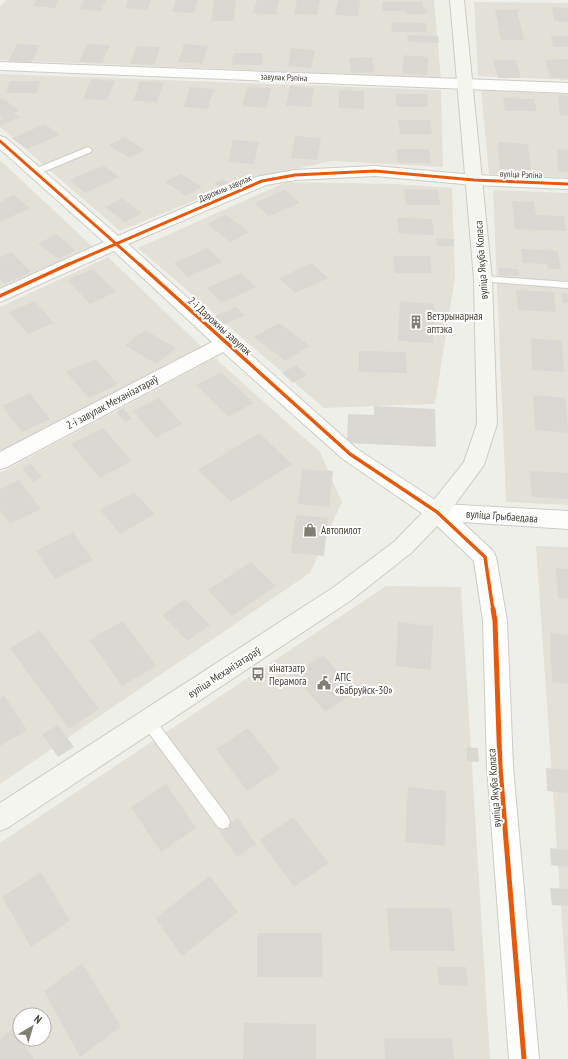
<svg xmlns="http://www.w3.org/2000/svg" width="568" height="1059" font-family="'PT Sans Narrow',sans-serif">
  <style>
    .residential { fill: #e3e1d7; fill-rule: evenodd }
    .building { fill: #d9d8d2 }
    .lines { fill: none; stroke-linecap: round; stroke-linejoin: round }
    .service-casing { stroke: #cdccc7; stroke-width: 2 }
    .minor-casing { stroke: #cdccc7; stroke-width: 2 }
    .secondary-casing { stroke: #ceccc1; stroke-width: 2 }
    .service { fill: #fdfdfc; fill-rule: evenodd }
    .minor { fill: #fdfdfc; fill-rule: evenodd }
    .secondary { fill: #f5f5ef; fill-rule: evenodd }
    .cycleway-far2-casing { stroke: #fff; stroke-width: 5 }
    .cycleway-far1-casing { stroke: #fff; stroke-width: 6 }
    .cycleway-casing { stroke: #fff; stroke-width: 8 }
    .cycleway-far2 { stroke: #e8590c; stroke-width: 3 }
    .cycleway-far1 { stroke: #e8590c; stroke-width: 3.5 }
    .cycleway { stroke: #e8590c; stroke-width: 5 }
    .labels { text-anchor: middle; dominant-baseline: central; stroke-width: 4; stroke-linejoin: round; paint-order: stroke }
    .far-street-label { font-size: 9px; fill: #444136; stroke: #fff }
    .street-label { font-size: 11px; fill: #444136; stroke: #fff }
    .poi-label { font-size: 11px; fill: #444136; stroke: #fff; text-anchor: start }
  </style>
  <rect width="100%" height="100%" fill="#efefea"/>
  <path class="residential" d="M6,0H434L441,78L0,60V6Z
    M474,2L568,3V80L478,76Z
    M0,74L441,90L443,167L332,161L245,180L120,231L0,127Z
    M481,90L568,94V178L489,174Z
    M0,160L93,247L0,289Z
    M286,182L395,184L452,188L455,277L435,404L324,408L138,248Z
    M493,190L568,193V505L506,502Z
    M108,257L202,347L0,451V307Z
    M215,358L320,452L342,502L310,573L0,784V473Z
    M536,546L568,547V1009Z
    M386,586L461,587L490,1059H0V843ZM20,1015H44V1039H20Z"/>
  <path class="building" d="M36,0H58L55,8L33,6Z
    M84,0H106L101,11L79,10Z
    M128,0H151L147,10L125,8Z
    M176,0H198L194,13L172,12Z
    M214,0H236L234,21H211Z
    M257,0H279L276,15L253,13Z
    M297,0H320L317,15L294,14Z
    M338,0H360L358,16L335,15Z
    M382,2H422L424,9H427V14H405V11H383Z
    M552,7L568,8V22L554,21Z
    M495,10H517L524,40H501Z
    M391,22L426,23L427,32H392Z
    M407,35L438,36L439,43L408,42Z
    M551,36H568V47H553Z
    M17,44L40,45L31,63L8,62Z
    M87,44L110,45L102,63L79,62Z
    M184,44L208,46L202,64L178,62Z
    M137,46L160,47L154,65L130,64Z
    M291,48L315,50L311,68L288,66Z
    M233,53H263L262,65H232Z
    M404,55L428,57L427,75L402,74Z
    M372,57L374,72L351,73L349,58Z
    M568,59V78H550L545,60Z
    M493,60H516L521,78H498Z
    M91,79L115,81L107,100L83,99Z
    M10,81H41L37,93H6Z
    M140,81L164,83L157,102L133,101Z
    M290,86L314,88L311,107L286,106Z
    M190,87L214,89L208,109L184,107Z
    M247,87L271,88L267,108L242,106Z
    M339,90L364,91V109L339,108Z
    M395,94H427L428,107H397Z
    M558,95L568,96V116L560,115Z
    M2,98L19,110L14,113L20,117L0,126V119L3,118L0,115V99Z
    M503,98L534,99L537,111H505Z
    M398,120H430L432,134H400Z
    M45,124L60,135L27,149L12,138Z
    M295,136L321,138L317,160L291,158Z
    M125,137L144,150L129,158L109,145Z
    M233,140L259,142L254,164L228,162Z
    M498,142L528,144L531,170L500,169Z
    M396,149H429L431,163H398Z
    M557,149L568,150V172L558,171Z
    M103,165L119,177L85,193L70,180Z
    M181,174L202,187L186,196L165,182Z
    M224,179L231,185L221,189L214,183Z
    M404,189L438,190L440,205H406Z
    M285,190L300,203L269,216L254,203Z
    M14,195L30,208L0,222V202Z
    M122,198L142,213L125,222L105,207Z
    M512,201L534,202L536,215L564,216L566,231L515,229Z
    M226,215L249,232L230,242L207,224Z
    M397,218L432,219L434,235L399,234Z
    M56,234L76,250L59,259L38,244Z
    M436,238L454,239V246H437Z
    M208,248L222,262L188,277L174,263Z
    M521,249L558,251L561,269H548L547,264L523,263Z
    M11,252L31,272L4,284L0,279V257Z
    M393,256H430L432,273H395Z
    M312,263L328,278L295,293L279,278Z
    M499,268L519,269V276H500Z
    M93,269L116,292L90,304L67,280Z
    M241,273L256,287L222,303L207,288Z
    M516,290L554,292L556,312L518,310Z
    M562,293L568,294V303H563Z
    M35,301L54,323L28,334L9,312Z
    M400,301L434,304L433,343L398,341Z
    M236,307L245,315L224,325L215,316Z
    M279,323L310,346L285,361L254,337Z
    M145,330L176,348L156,364L125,345Z
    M531,338L562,341L564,372L532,370Z
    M359,351L406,352L407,373L359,372Z
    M95,359L118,384L89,398L66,372Z
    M296,365L307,375L293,383L282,373Z
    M221,372L254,403L228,417L196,385Z
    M30,393L50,419L22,432L2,406Z
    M533,395L566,398L568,433L535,430Z
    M159,398L182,424L156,438L133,411Z
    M374,406L435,409L436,447L347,443L348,414L374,415Z
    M123,408L132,419L125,422L116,412Z
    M103,428L132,461L100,478L71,444Z
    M259,433L292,464L231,502L198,470Z
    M31,464L42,477L34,482L22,469Z
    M302,469L333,471L329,507L298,504Z
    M530,471L568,473V499L532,497Z
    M19,480L41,509L10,524L0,510V489Z
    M134,492L155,514L120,534L100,510Z
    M296,515L328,518L324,556L291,553Z
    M73,532L93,560L55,579L36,551Z
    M251,562L276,586L232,616L208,590Z
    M556,568L568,569V599L558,598Z
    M185,599L210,625L187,641L162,615Z
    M123,621L156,666L122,686L89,640Z
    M398,622L433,626L431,670L396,666Z
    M40,630L99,709L69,729L10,648Z
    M550,633L568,635V684L552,682Z
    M323,655L355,692L325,712L293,674Z
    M4,695L27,730L0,746V698Z
    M58,725L74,747L58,757L42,734Z
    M248,728L280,769L247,791L216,749Z
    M467,747L478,748L479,762L467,761Z
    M546,768L568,770V793L547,791Z
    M166,784L196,828L161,852L131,807Z
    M408,787L446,791L445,846L405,842Z
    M293,817L329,863L294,887L260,840Z
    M238,818L256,844L237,857L219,830Z
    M550,848L568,850V867L551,865Z
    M41,872L70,921L31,947L2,897Z
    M210,876L238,912L182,956L155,918Z
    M550,888L568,889V906L552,905Z
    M387,908H451L455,951H390Z
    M257,933H322L323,977H257Z
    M82,963L121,1027L80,1057L44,991Z
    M437,967H466L468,986L439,985Z
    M244,1023L316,1024V1059H243Z
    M12,1029L34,1059H0V1039Z
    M384,1038H452L454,1059H385Z"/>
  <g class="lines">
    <g class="service-casing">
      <path id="service" d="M88,147L92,150L91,152L38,174L35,175L31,172L32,170Z
        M483,276L568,282V288L480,281L478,279L480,277Z
        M148,715L153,717L228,817L230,822L228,827L223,829L218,827L143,725L141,721L143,717Z"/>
    </g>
    <g class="minor-casing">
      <path id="minor" d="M0,62L568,83V93L0,70Z
        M0,136L6,138L118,236L256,177L295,170L375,166L474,175L568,179V189L474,185L375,176L295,180L266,185L128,244L232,338L357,449L441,504L568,511V529L462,522L493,551L496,557L507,621L513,767L539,1059H509L487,767L483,621L474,561L429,518L343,459L223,352L7,467L0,469V452L212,342L114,251L0,302V289L104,242L0,149Z"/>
    </g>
    <g class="secondary-casing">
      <path id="secondary" d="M450,0H464L492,279L497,424L484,465L445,518L411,553L350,601L9,827L0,831V803L334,587L395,541L429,506L464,462L477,424L474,279Z"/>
    </g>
    <use href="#service" class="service"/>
    <use href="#minor" class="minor"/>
    <use href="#secondary" class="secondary"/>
    <g class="cycleway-far2-casing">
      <path id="cycleway-far2" d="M0,141L140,265
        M67,265L262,181L295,175L375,171L474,180L568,184"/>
    </g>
    <g class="cycleway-far1-casing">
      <path id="cycleway-far1" d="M139,264L350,454L437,512L485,557L493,610
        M0,296L69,264"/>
    </g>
    <g class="cycleway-casing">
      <path id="cycleway" d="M493,609L495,621L500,767L524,1059"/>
    </g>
    <use href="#cycleway-far2" class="cycleway-far2"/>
    <use href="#cycleway-far1" class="cycleway-far1"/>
    <use href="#cycleway" class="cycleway"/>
  </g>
  <defs>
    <g id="building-bare" transform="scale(1.08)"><path d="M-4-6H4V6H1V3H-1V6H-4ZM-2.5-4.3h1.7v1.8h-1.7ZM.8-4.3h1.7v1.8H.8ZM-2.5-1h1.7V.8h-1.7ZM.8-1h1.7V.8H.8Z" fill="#807e75" stroke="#fff" stroke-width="2.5" paint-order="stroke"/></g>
    <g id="shop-bare" transform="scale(1.08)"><path d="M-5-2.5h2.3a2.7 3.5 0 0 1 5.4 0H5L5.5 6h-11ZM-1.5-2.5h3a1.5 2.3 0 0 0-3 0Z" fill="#807e75" stroke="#fff" stroke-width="2.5" paint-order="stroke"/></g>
    <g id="bus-bare" transform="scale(1.08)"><path d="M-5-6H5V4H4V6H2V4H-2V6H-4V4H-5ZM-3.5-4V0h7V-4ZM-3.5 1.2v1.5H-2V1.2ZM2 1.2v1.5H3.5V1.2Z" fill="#807e75" stroke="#fff" stroke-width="2.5" paint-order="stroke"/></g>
    <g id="civic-bare" transform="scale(1.08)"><path d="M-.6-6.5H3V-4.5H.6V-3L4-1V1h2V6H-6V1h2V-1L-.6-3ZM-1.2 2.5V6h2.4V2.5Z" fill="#807e75" stroke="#fff" stroke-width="2.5" paint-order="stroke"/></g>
  </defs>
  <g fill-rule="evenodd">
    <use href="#building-bare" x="416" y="322"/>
    <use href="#shop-bare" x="310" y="530"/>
    <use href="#bus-bare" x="258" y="674"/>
    <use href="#civic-bare" x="324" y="683"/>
  </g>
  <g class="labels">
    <g class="far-street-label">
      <text transform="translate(284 77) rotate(2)">завулак Рэпіна</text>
      <text transform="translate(521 174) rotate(2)">вуліца Рэпіна</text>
      <text transform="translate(225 188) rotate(-23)">Дарожны завулак</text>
    </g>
    <g class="street-label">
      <text transform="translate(481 260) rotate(-94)">вуліца Якуба Коласа</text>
      <text transform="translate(220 326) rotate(42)">2-і Дарожны завулак</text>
      <text transform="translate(112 402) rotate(-28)">2-і завулак Механізатараў</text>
      <text transform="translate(502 516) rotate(4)">вуліца Грыбаедава</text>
      <text transform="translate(224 672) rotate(-33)">вуліца Механізатараў</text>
      <text transform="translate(494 788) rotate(-94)">вуліца Якуба Коласа</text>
    </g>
    <g class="poi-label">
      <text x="427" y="316">Ветэрынарная<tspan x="427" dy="13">аптэка</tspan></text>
      <text x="321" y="530">Автопилот</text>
      <text x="269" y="668">кінатэатр<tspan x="269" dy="13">Перамога</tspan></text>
      <text x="335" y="677">АПС<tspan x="335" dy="13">«Бабруйск-30»</tspan></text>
    </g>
  </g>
  <g transform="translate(32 1027) rotate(38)"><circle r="19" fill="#ffffff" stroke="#b4b3af"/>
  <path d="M0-3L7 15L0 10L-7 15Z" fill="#807e75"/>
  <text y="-6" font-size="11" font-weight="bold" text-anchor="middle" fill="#444136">N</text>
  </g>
</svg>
